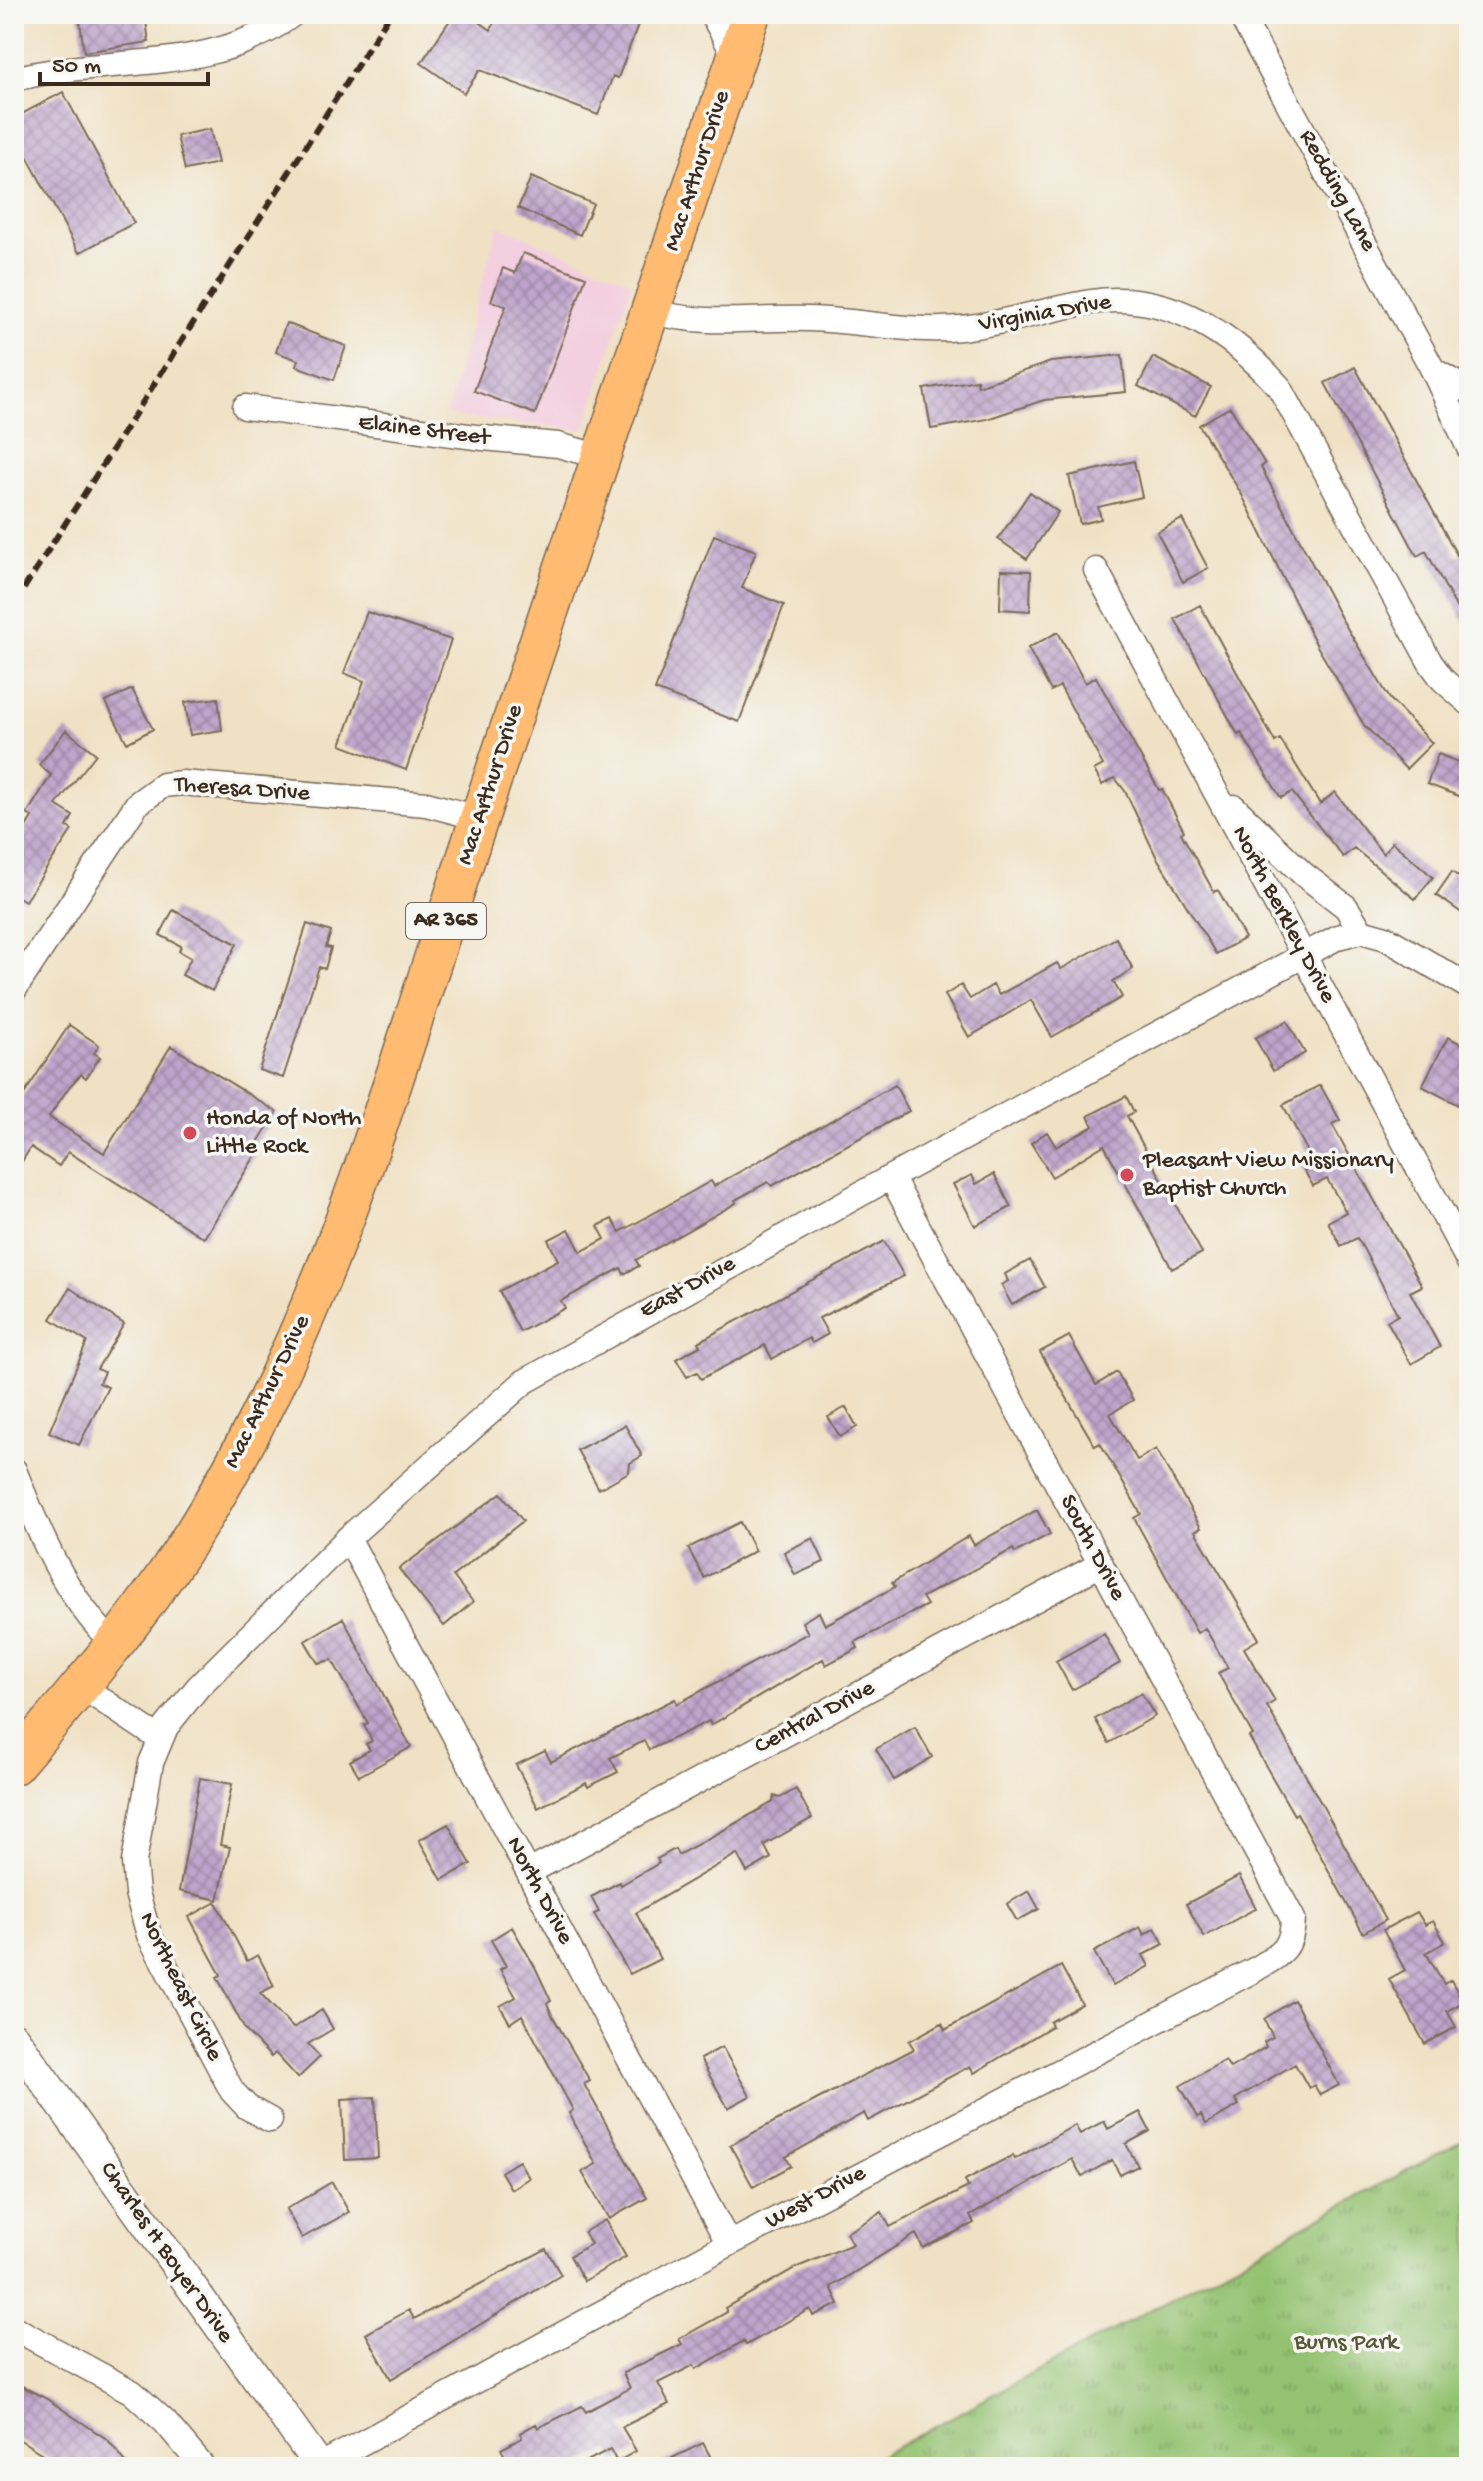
<svg xmlns="http://www.w3.org/2000/svg" width="1483" height="2481" font-family="'Gochi Hand',sans-serif">
  <style>
    .built { fill: #f3cfdf }
    .grass { fill: url(#grass-tufts); stroke: #687648; stroke-width: 2 }
    .building { fill: url(#building-cross-hatch) }
    .lines { fill: none; stroke-linecap: round; stroke-linejoin: round }
    .minor-casing { stroke: #7a6a58; stroke-width: 27 }
    .tertiary-casing { stroke: #7a6a58; stroke-width: 33 }
    .primary-casing { stroke: #7a6a58; stroke-width: 41 }
    .minor { stroke: #fff; stroke-width: 24 }
    .tertiary { stroke: #fff; stroke-width: 30 }
    .primary { stroke: #febb71; stroke-width: 38 }
    .rail { stroke: #3b2a1e; stroke-width: 6; stroke-dasharray: 12 6; stroke-linecap: butt }
    .poi-dot { fill: #d1495b; stroke: #f6f6f2; stroke-width: 3 }
    .labels { text-anchor: middle; dominant-baseline: central; stroke-width: 7; stroke-linejoin: round; paint-order: stroke }
    .shield { fill: #f6f6f2; stroke: #73675e; stroke-width: 2 }
    .shield-label { font-size: 22px; font-weight: bold; fill: #3b2a1e }
    .street-label { font-size: 24px; fill: #3b2a1e; stroke: #f6f6f2 }
    .poi-label { font-size: 24px; fill: #3b2a1e; stroke: #f6f6f2; text-anchor: start }
    .park-label { font-size: 24px; fill: #565837; stroke: #f6f6f2 }
  </style>
  <defs>
    <pattern id="grass-tufts" width="24" height="20" patternUnits="userSpaceOnUse" patternTransform="scale(2)"><rect width="24" height="20" fill="#94c271"/><path d="M3 7l-1-3M5 7V3M7 7l1-3M15 17l-1-3M17 17v-4M19 17l1-3" fill="none" stroke="#7a9e5c"/></pattern>
    <pattern id="building-cross-hatch" width="8" height="8" patternUnits="userSpaceOnUse" patternTransform="scale(2)"><rect width="8" height="8" fill="#bfa5cc"/><path d="M0 0l8 8M0 8l8-8" fill="none" stroke="#9c87a5"/></pattern>
  </defs>
  <rect width="100%" height="100%" fill="#f6f6f2"/>
  <filter id="ink" filterUnits="userSpaceOnUse"><feTurbulence type="fractalNoise" baseFrequency=".0125" numOctaves="2"/><feDisplacementMap in="SourceGraphic" scale="16" xChannelSelector="R" yChannelSelector="G"/><feConvolveMatrix kernelMatrix="1 2 1 2 8 2 1 2 1" color-interpolation-filters="sRGB"/></filter>
  <filter id="wash" filterUnits="userSpaceOnUse"><feTurbulence type="fractalNoise" baseFrequency=".006" numOctaves="4" result="noise"/><feDisplacementMap in="SourceGraphic" scale="32" xChannelSelector="R" yChannelSelector="G"/><feGaussianBlur stdDeviation="1.8" result="paint"/><feColorMatrix in="noise" values="0 0 0 0 0 0 0 0 0 0 0 0 0 0 0 0 0 1.4 0 .05"/><feComposite in="paint" operator="in"/></filter>
  <g filter="url(#wash)">
    <rect width="100%" height="100%" fill="#f0e1c4"/>
    <path class="built" d="M498,225L632,282L584,430L446,415Z"/>
    <path class="grass" d="M1469,2136V2467H860L1469,2137Z"/>
    <g id="blocks">
      <path class="building" d="M79,14H145L149,42L84,52Z
        M454,14H468L491,30L497,14H642L618,78L613,76L598,115L480,70L464,93L421,63Z
        M63,92L134,223L79,253L14,132V118Z
        M210,129L218,163L185,170L177,136Z
        M531,177L593,204L580,235L518,208Z
        M523,253L586,277L535,414L474,391L506,306L491,301L503,268L515,273Z
        M286,323L346,346L334,380L296,366L298,360L276,352Z
        M1122,355L1126,392L1044,400L987,419L931,429L924,389L977,380L978,386L1051,362Z
        M1153,357L1211,387L1195,416L1138,386Z
        M1355,367L1458,557L1469,552V631L1426,551L1417,556L1325,383Z
        M1230,407L1265,464L1261,467L1341,618L1390,699L1432,743L1406,769L1364,725L1317,646L1242,495L1199,425Z
        M1134,461L1142,497L1098,507L1101,519L1080,524L1069,476Z
        M1030,492L1058,512L1027,559L998,539Z
        M1182,519L1208,568L1183,582L1157,532Z
        M714,535L756,551L742,588L784,605L739,722L655,690Z
        M1001,570L1031,571L1030,611L1000,609Z
        M1200,605L1275,742L1280,739L1320,804L1335,792L1383,854L1392,842L1433,877L1415,899L1354,848L1343,857L1292,792L1281,798L1241,733L1238,735L1175,619Z
        M367,612L451,640L406,770L341,745L364,681L344,673Z
        M1058,632L1085,683L1096,677L1159,790L1162,789L1184,831L1181,833L1214,892L1218,890L1245,938L1216,954L1156,856L1125,791L1115,778L1102,785L1094,770L1103,765L1060,686L1051,691L1028,648Z
        M132,689L153,729L127,743L106,702Z
        M218,698L222,730L190,735L185,702Z
        M66,730L96,754L56,805L73,816L67,827L72,830L25,901L14,894V846L32,817L27,814L51,775L39,765Z
        M1438,754L1469,766V800L1427,784Z
        M1452,872L1469,884V903L1462,913L1436,895Z
        M173,910L237,944L212,991L182,975L191,958L179,951L181,946L160,935Z
        M307,924L331,932L326,947L331,948L325,969L319,967L283,1078L259,1070Z
        M1116,938L1133,969L1113,981L1122,997L1052,1037L1031,1000L969,1037L945,995L961,985L970,999L993,985L999,995L1057,963L1061,969Z
        M1287,1021L1305,1053L1273,1071L1255,1038Z
        M69,1025L99,1045L94,1053L100,1057L86,1078L81,1074L69,1087L49,1117L104,1153L171,1046L277,1112L251,1153L255,1156L204,1238L68,1152L59,1166L31,1147L14,1174V1110Z
        M1448,1037L1469,1048V1093L1462,1107L1422,1086Z
        M895,1085L909,1111L772,1186L768,1182L735,1200L736,1203L636,1260L639,1266L624,1274L621,1268L561,1301L565,1308L520,1332L499,1291L558,1260L548,1240L569,1229L581,1252L605,1239L598,1226L612,1219L620,1232L711,1181L714,1186Z
        M1320,1085L1340,1120L1332,1124L1422,1286L1410,1292L1440,1347L1411,1364L1387,1321L1398,1315L1363,1248L1357,1238L1341,1246L1328,1222L1346,1212L1327,1179L1313,1186L1298,1160L1309,1154L1283,1105Z
        M1126,1096L1134,1112L1127,1116L1202,1253L1172,1269L1104,1145L1052,1177L1031,1143L1047,1132L1056,1147L1093,1126L1088,1116Z
        M994,1174L1011,1207L975,1226L953,1184L972,1175L976,1184Z
        M884,1241L904,1276L819,1318L828,1334L812,1343L809,1338L772,1359L765,1345L701,1379L697,1372L687,1377L676,1359L700,1346L698,1342Z
        M1030,1260L1045,1287L1012,1305L1001,1285L1008,1281L1005,1274Z
        M70,1288L124,1324L97,1369L104,1372L99,1383L108,1387L79,1445L49,1432L87,1342L51,1319Z
        M1069,1336L1096,1385L1117,1372L1133,1400L1110,1414L1137,1460L1156,1449L1201,1528L1195,1531L1259,1639L1244,1648L1275,1701L1267,1706L1386,1920L1363,1933L1297,1813L1294,1815L1249,1737L1253,1735L1218,1673L1228,1668L1205,1628L1197,1633L1134,1518L1141,1514L1100,1443L1095,1446L1040,1352Z
        M846,1407L857,1427L840,1437L828,1417Z
        M625,1425L642,1456L630,1463L629,1472L599,1489L577,1450Z
        M501,1493L523,1521L453,1576L473,1602L444,1626L399,1569Z
        M1037,1510L1050,1534L1015,1553L1013,1549L922,1597L927,1605L855,1642L858,1648L826,1665L823,1659L711,1725L709,1721L649,1750L644,1741L610,1758L618,1772L588,1787L586,1783L538,1808L516,1765L545,1751L551,1762L675,1699L677,1704L808,1633L802,1622L819,1612L825,1625L895,1587L892,1583L969,1536L974,1545Z
        M740,1522L755,1551L704,1578L688,1548Z
        M813,1538L824,1562L795,1575L784,1552Z
        M343,1618L411,1747L359,1776L350,1761L370,1750L366,1744L372,1741L364,1725L368,1723L332,1660L318,1663L305,1641Z
        M1104,1634L1120,1663L1072,1690L1056,1661Z
        M1141,1693L1155,1716L1109,1743L1095,1719Z
        M915,1727L932,1757L894,1780L876,1749Z
        M200,1778L232,1784L220,1845L230,1847L218,1900L179,1891Z
        M796,1789L812,1818L764,1845L771,1858L747,1872L737,1854L636,1913L660,1959L630,1974L594,1914L599,1912L591,1897L620,1882L621,1885L659,1863L657,1859L675,1849L678,1855L722,1831L773,1802L774,1796L780,1798Z
        M448,1824L471,1864L442,1880L419,1840Z
        M1239,1876L1256,1908L1204,1937L1186,1904Z
        M1029,1891L1039,1909L1017,1921L1007,1904Z
        M216,1902L247,1961L258,1955L274,1986L260,1993L293,2028L322,2010L333,2029L308,2044L320,2057L298,2078L275,2053L271,2057L245,2030L217,1977L221,1975L189,1917Z
        M1417,1912L1425,1925L1433,1921L1445,1942L1426,1953L1444,1984L1451,1980L1463,2002L1447,2011L1456,2027L1425,2044L1389,1979L1405,1970L1383,1930Z
        M512,1927L536,1969L551,2001L547,2003L552,2015L590,2081L584,2084L647,2198L609,2219L582,2172L596,2164L569,2113L573,2110L522,2015L510,2023L500,2006L516,1997L500,1969L506,1966L491,1940Z
        M1140,1927L1144,1935L1155,1928L1164,1944L1143,1955L1149,1966L1113,1986L1094,1952Z
        M1061,1966L1082,2004L1050,2022L1052,2026L974,2073L970,2066L868,2121L864,2113L786,2157L791,2166L753,2187L730,2145L914,2049L909,2041L942,2023L945,2030Z
        M1294,2000L1339,2085L1320,2095L1314,2085L1309,2088L1295,2064L1235,2099L1239,2105L1206,2124L1201,2115L1198,2117L1180,2086L1225,2060L1230,2068L1266,2047L1264,2042L1273,2037L1264,2019Z
        M722,2047L750,2096L728,2108L700,2059Z
        M375,2097L378,2158L345,2160L342,2099Z
        M1140,2112L1150,2131L1126,2144L1138,2166L1120,2175L1112,2160L1082,2177L1072,2159L970,2216L974,2223L923,2248L916,2234L831,2287L839,2304L813,2316L810,2309L746,2345L744,2341L696,2369L694,2365L658,2383L669,2404L622,2427L636,2451L617,2462L610,2449L576,2467H511L501,2449L522,2438L520,2433L536,2424L538,2428L582,2406L586,2412L630,2388L623,2373L682,2344L679,2339L727,2312L725,2308L795,2268L853,2244L846,2233L882,2212L890,2227L968,2187L965,2180L1013,2155L1015,2159L1075,2125L1080,2134L1104,2121L1108,2129Z
        M519,2161L529,2178L511,2189L501,2172Z
        M332,2182L349,2212L302,2238L286,2209Z
        M605,2220L626,2257L584,2281L570,2256L591,2244L584,2232Z
        M546,2249L561,2275L391,2379L366,2334L409,2310L414,2319Z
        M14,2382L47,2399L108,2440L130,2467H63L14,2436Z
        M703,2443L716,2467H654Z"/>
    </g>
  </g>
  <g filter="url(#ink)">
    <use href="#blocks" fill-opacity="0" stroke="#7a6a58" stroke-width="2"/>
    <g class="lines">
      <g class="minor-casing">
        <path id="minor" d="M712,14L736,58
          M1240,14L1433,370L1469,391
          M14,79C105,55 214,76 293,14
          M653,312C713,327 750,317 809,319C860,320 909,333 960,328C1004,324 1047,309 1091,302C1168,290 1232,333 1280,388L1430,662L1443,680L1469,703
          M1433,370L1469,448
          M245,407L483,438L558,445L601,457
          M1096,570L1469,1262
          M1234,807L1303,874L1346,907L1361,931L1386,938L1469,987
          M14,990L137,804L163,785L182,783L426,804L479,818
          M14,1470C39,1533 65,1597 115,1645
          M348,1538L729,2244
          M81,1686L160,1739
          M529,1872L1101,1564
          M270,2120L247,2107L232,2091L149,1935L137,1893L134,1862L151,1763L166,1727L198,1687L348,1538L524,1382L891,1177L1338,937L1361,931
          M14,2328L132,2392L165,2422L203,2467
          M319,2466L729,2244L1256,1969C1281,1954 1292,1950 1293,1919L891,1177"/>
      </g>
      <g class="tertiary-casing">
        <path id="tertiary" d="M14,2038L320,2467"/>
      </g>
      <g class="primary-casing">
        <path id="primary" d="M14,1765C79,1689 143,1614 196,1529C334,1309 400,1051 483,807C572,543 661,278 751,14"/>
      </g>
      <use href="#minor" class="minor"/>
      <use href="#tertiary" class="tertiary"/>
      <use href="#primary" class="primary"/>
      <path class="rail" d="M14,604L390,14"/>
    </g>
  </g>
  <g class="poi-dot">
    <circle cx="190" cy="1133" r="8"/>
    <circle cx="1127" cy="1175" r="8"/>
  </g>
  <g class="labels">
    <rect class="shield" x="406" y="903" width="80" height="36" rx="6"/>
    <g class="shield-label">
      <text x="446" y="921">AR 365</text>
    </g>
    <g class="street-label">
      <text transform="translate(698 171) rotate(-72)">Mac Arthur Drive</text>
      <text transform="translate(1337 191) rotate(61)">Redding Lane</text>
      <text transform="translate(1045 314) rotate(-10)">Virginia Drive</text>
      <text transform="translate(424 431) rotate(7)">Elaine Street</text>
      <text transform="translate(491 785) rotate(-72)">Mac Arthur Drive</text>
      <text transform="translate(242 790) rotate(4)">Theresa Drive</text>
      <text transform="translate(1283 915) rotate(62)">North Berkley Drive</text>
      <text transform="translate(688 1288) rotate(-29)">East Drive</text>
      <text transform="translate(268 1392) rotate(-64)">Mac Arthur Drive</text>
      <text transform="translate(1092 1548) rotate(62)">South Drive</text>
      <text transform="translate(815 1718) rotate(-28)">Central Drive</text>
      <text transform="translate(539 1891) rotate(62)">North Drive</text>
      <text transform="translate(180 1987) rotate(64)">Northeast Circle</text>
      <text transform="translate(816 2198) rotate(-28)">West Drive</text>
      <text transform="translate(166 2253) rotate(55)">Charles H Boyer Drive</text>
    </g>
    <g class="poi-label">
      <text x="206" y="1119">Honda of North<tspan x="206" dy="28">Little Rock</tspan></text>
      <text x="1143" y="1161">Pleasant View Missionary<tspan x="1143" dy="28">Baptist Church</tspan></text>
    </g>
    <g class="park-label">
      <text x="1346" y="2343">Burns Park</text>
    </g>
  </g>
  <rect width="1483" height="2481" fill="none" stroke="#f6f6f2" stroke-width="48"/>
  <path d="M40 72v12h168v-12" fill="none" stroke="#3b2a1e" stroke-width="4"/>
  <text x="52" y="72" font-size="24" fill="#3b2a1e" stroke="#f6f6f2" stroke-width="6" paint-order="stroke">50 m</text>
</svg>
